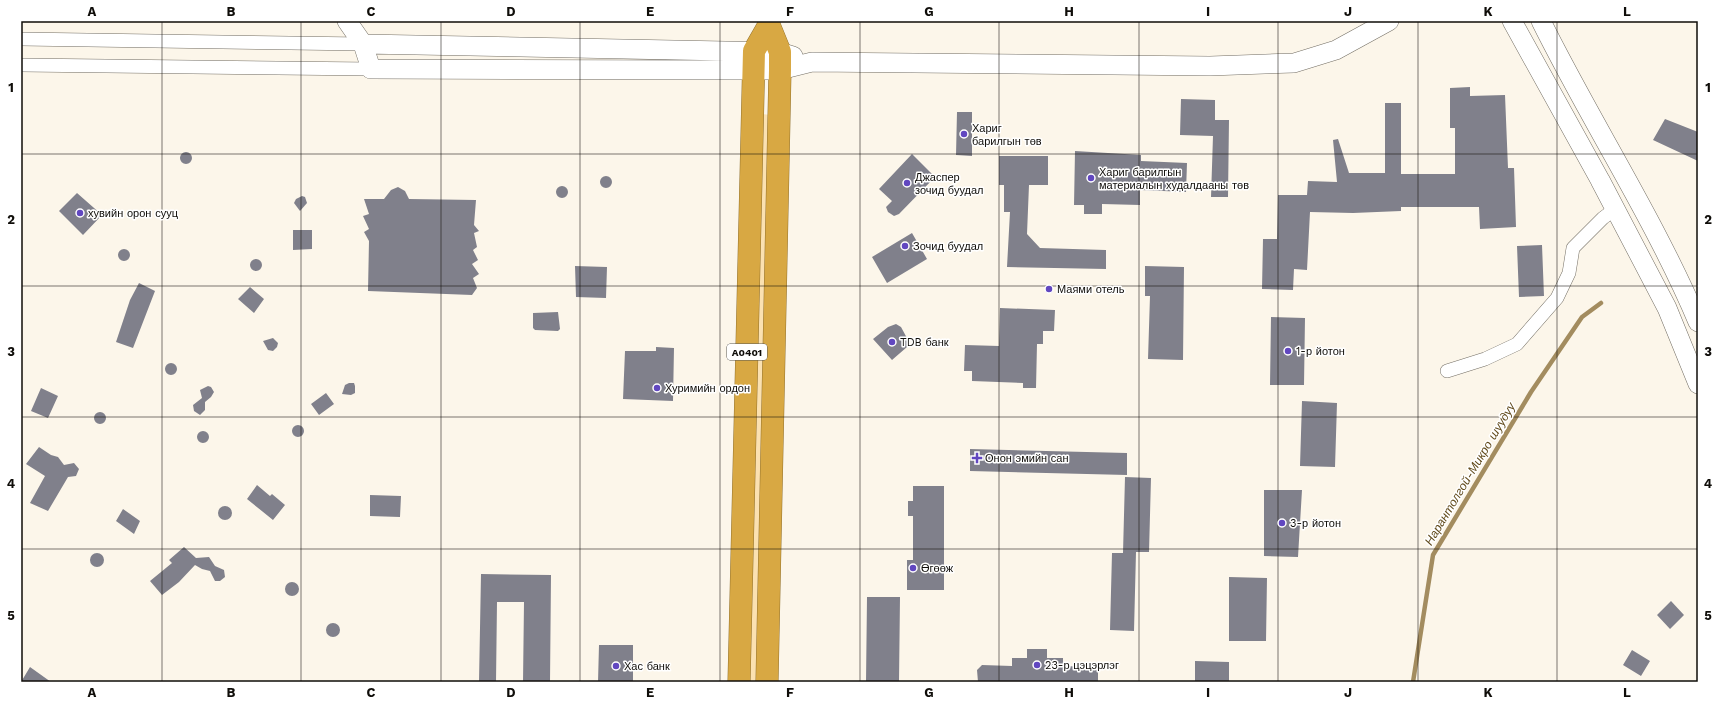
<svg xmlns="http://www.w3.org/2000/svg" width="1719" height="703" font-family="'Work Sans',sans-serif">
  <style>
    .green { fill: #fbe1b1 }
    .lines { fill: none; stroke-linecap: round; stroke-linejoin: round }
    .stream { stroke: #a38c5f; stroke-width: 4.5 }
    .building { fill: #80808b }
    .street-casing { stroke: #736e64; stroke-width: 14 }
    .secondary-casing { stroke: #736e64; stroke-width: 20 }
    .highway-casing { stroke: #92722f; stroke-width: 23 }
    .street { stroke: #fff; stroke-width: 13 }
    .secondary { stroke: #fff; stroke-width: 19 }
    .highway { stroke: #d8a843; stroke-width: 22 }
    .grid { fill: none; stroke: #0f0d09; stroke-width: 1; stroke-opacity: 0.55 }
    .poi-dot { fill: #6147c0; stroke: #fff; stroke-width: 1.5 }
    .labels { text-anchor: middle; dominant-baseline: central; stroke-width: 3; stroke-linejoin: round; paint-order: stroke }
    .shield { fill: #fff; stroke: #575653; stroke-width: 1 }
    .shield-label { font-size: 10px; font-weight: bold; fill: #0f0d09 }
    .poi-label { font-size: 11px; fill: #0f0d09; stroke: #fff; text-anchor: start }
    .water-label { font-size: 12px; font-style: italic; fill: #614a1b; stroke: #fff }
    .neatline { fill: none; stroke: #0f0d09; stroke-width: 1.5 }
    .grid-label { font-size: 13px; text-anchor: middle; font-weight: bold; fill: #0f0d09 }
  </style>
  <rect width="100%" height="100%" fill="#fcf6ea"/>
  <path class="green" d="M761,114L771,115L758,682H747Z"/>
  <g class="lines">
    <path class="stream" d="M1413,682L1433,555L1531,392L1582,317L1601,303"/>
  </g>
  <path class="building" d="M1470,87V96L1505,95L1508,168H1514L1516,227L1480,229L1479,207H1401V211L1353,213L1310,212L1307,270L1294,269L1293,290L1262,289L1263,239H1277L1278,195H1307L1308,181L1337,182L1333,140L1338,139L1349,173H1385V103H1401V174H1455V128H1450V88Z
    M1181,99L1215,100V120H1229L1228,197H1211L1213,136L1180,135Z
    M957,112H972V156L956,155Z
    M1665,119L1698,132V161L1653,140Z
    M1075,151L1141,155V161L1187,163L1186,192L1140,190V205L1102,204V214H1084V205H1074Z
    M180 158a6 6 0 1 1 12 0a6 6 0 1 1-12 0Z
    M912,154L935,177L899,214L894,216L888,212L886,207L892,201L879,189Z
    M999,156H1048V185H1029L1027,234L1040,248L1106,250V269L1007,267L1010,212H1004V185H999Z
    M600 182a6 6 0 1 1 12 0a6 6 0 1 1-12 0Z
    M556 192a6 6 0 1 1 12 0a6 6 0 1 1-12 0Z
    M398,187L405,191L409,199L476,200L474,225L479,231L474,233L477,247L473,250L478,260L472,264L479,274L473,278L477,288L472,295L368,291L369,241L364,232L369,229L363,216L369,214L364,199H384L391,190Z
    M77,193L102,215L83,235L59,211Z
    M302,196L305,197L307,203L300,211L294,203L296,199Z
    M293,230H312V249L293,250Z
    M912,233L927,259L887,283L872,257Z
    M1542,245L1544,296L1519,297L1517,246Z
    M118 255a6 6 0 1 1 12 0a6 6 0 1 1-12 0Z
    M250 265a6 6 0 1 1 12 0a6 6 0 1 1-12 0Z
    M575,266L607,267L606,298L576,297Z
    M1145,266L1184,267L1183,360L1148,359L1150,296H1145Z
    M139,283L155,291L133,348L116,342L130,300Z
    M250,287L264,299L254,313L238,299Z
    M1000,308L1055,310L1054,331H1043V344H1037L1036,388H1023V383L972,381V371H964L965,345L999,346Z
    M558,312L560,329L558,331L535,330L533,328V313Z
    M1271,317L1305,318L1304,385H1270Z
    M896,324L901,327L908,340L907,347L892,360L873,339L888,327Z
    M273,338L278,343L277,347L273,351L268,350L263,341Z
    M656,347L674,348L673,401L623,399L625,351H656Z
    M165 369a6 6 0 1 1 12 0a6 6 0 1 1-12 0Z
    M349,383H354L355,386V393L351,395L342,394L345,385Z
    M208,386L211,387L214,392L211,397L205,402V410L200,415L194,411L193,405L202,398L200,390Z
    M41,388L58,396L48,418L31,411Z
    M326,393L334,404L319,415L311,404Z
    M1302,401L1337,403L1335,467L1300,466Z
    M94 418a6 6 0 1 1 12 0a6 6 0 1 1-12 0Z
    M292 431a6 6 0 1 1 12 0a6 6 0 1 1-12 0Z
    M197 437a6 6 0 1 1 12 0a6 6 0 1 1-12 0Z
    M39,447L51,455L58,457L64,465L74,463L79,469L76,476L68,477L48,511L30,503L45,476L26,464Z
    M970,449L1127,453V475L970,471Z
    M1125,477L1151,478L1149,552H1136L1134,631L1110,630L1112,553H1123Z
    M257,485L270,496L272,494L285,505L273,520L247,499Z
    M913,486H944V590H907V560H913V516H908V501H913Z
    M1264,490H1302L1298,557L1264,556Z
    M370,495L401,496L400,517L370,516Z
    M218 513a7 7 0 1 1 14 0a7 7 0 1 1-14 0Z
    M123,509L140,521L134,534L116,521Z
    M184,547L196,558L209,557L215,566L224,570L225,577L220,581H215L210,571L202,569L195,565L179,582L162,595L150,581L172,563L169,560Z
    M90 560a7 7 0 1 1 14 0a7 7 0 1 1-14 0Z
    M481,574L551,575L550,682H523L524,602H497L496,682H479Z
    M1229,577L1267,578L1266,641H1229Z
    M285 589a7 7 0 1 1 14 0a7 7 0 1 1-14 0Z
    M867,597H900L899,682H866Z
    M1671,601L1684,615L1670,629L1657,615Z
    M326 630a7 7 0 1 1 14 0a7 7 0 1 1-14 0Z
    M599,645H633V682H598Z
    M1027,649H1047V658H1063V666L1092,667L1098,671V682H978L977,670L982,665L1012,666V658H1027Z
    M1632,650L1650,661L1641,676L1623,665Z
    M1195,661L1229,662V682H1195Z
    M30,667L51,682H21Z"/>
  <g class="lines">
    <g class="street-casing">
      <path id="street" d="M21,39L363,44
        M21,65L371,69
        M1447,371L1485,359L1517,344L1557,298L1569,273L1573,248L1603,218L1615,209"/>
    </g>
    <g class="secondary-casing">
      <path id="secondary" d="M347,21L363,44L371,69L731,70H780L812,62L1210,66L1294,63L1336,50L1389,21
        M1512,21L1600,180L1667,308L1698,384
        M1541,21C1591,122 1654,218 1698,322
        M363,44L780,52L793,56"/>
    </g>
    <g class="highway-casing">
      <path id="highway" d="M739,682L754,51L769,25
        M767,682L780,70V52L769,25V21"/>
    </g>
    <use href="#street" class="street"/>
    <use href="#secondary" class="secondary"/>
    <use href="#highway" class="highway"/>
  </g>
  <path class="grid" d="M162,21V682M301,21V682M441,21V682M580,21V682M720,21V682M860,21V682M999,21V682M1139,21V682M1278,21V682M1418,21V682M1557,21V682M21,154H1698M21,286H1698M21,417H1698M21,549H1698"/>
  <g class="poi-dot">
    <circle cx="964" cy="134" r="4"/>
    <circle cx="1091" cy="178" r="4"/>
    <circle cx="907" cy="183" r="4"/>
    <circle cx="80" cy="213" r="4"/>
    <circle cx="905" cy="246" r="4"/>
    <circle cx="1049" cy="289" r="4"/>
    <circle cx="892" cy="342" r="4"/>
    <circle cx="1288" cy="351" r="4"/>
    <circle cx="657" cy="388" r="4"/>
    <path d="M975 452h4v4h4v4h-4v4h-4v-4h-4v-4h4z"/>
    <circle cx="1282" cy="523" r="4"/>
    <circle cx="913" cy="568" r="4"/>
    <circle cx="1037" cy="665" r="4"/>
    <circle cx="616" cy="666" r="4"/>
  </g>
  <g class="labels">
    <rect class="shield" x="727" y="344" width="40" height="16" rx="3"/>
    <g class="shield-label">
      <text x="747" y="352">A0401</text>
    </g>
    <g class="poi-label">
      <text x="972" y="128">Хариг<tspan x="972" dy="13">барилгын төв</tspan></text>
      <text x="1099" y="172">Хариг барилгын<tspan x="1099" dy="13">материалын худалдааны төв</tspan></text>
      <text x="915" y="177">Джаспер<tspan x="915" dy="13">зочид буудал</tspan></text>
      <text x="88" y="213">хувийн орон сууц</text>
      <text x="913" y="246">Зочид буудал</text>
      <text x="1057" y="289">Маями отель</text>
      <text x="900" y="342">TDB банк</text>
      <text x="1296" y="351">1-р йотон</text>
      <text x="665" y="388">Хуримийн ордон</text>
      <text x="985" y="458">Онон эмийн сан</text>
      <text x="1290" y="523">3-р йотон</text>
      <text x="921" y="568">Өгөөж</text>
      <text x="1045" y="665">23-р цэцэрлэг</text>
      <text x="624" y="666">Хас банк</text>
    </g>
    <g class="water-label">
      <text transform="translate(1470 474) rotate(-59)">Нарантолгой-Микро шуудуу</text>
    </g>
  </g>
  <rect width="1719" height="703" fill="none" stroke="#ffffff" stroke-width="44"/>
  <rect x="22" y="22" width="1675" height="659" class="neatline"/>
  <g class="grid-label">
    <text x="92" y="16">A</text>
    <text x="231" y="16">B</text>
    <text x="371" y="16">C</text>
    <text x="511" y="16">D</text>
    <text x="650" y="16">E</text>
    <text x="790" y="16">F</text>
    <text x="929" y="16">G</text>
    <text x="1069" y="16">H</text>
    <text x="1208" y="16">I</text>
    <text x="1348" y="16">J</text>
    <text x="1488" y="16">K</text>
    <text x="1627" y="16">L</text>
    <text x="11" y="92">1</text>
    <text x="1708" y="92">1</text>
    <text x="11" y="224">2</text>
    <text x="1708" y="224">2</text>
    <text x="11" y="356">3</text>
    <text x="1708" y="356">3</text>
    <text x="11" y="488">4</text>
    <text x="1708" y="488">4</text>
    <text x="11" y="620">5</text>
    <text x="1708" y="620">5</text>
    <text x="92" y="697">A</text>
    <text x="231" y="697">B</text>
    <text x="371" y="697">C</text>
    <text x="511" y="697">D</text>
    <text x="650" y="697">E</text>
    <text x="790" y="697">F</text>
    <text x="929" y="697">G</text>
    <text x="1069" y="697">H</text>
    <text x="1208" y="697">I</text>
    <text x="1348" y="697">J</text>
    <text x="1488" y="697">K</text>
    <text x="1627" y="697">L</text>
  </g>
</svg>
